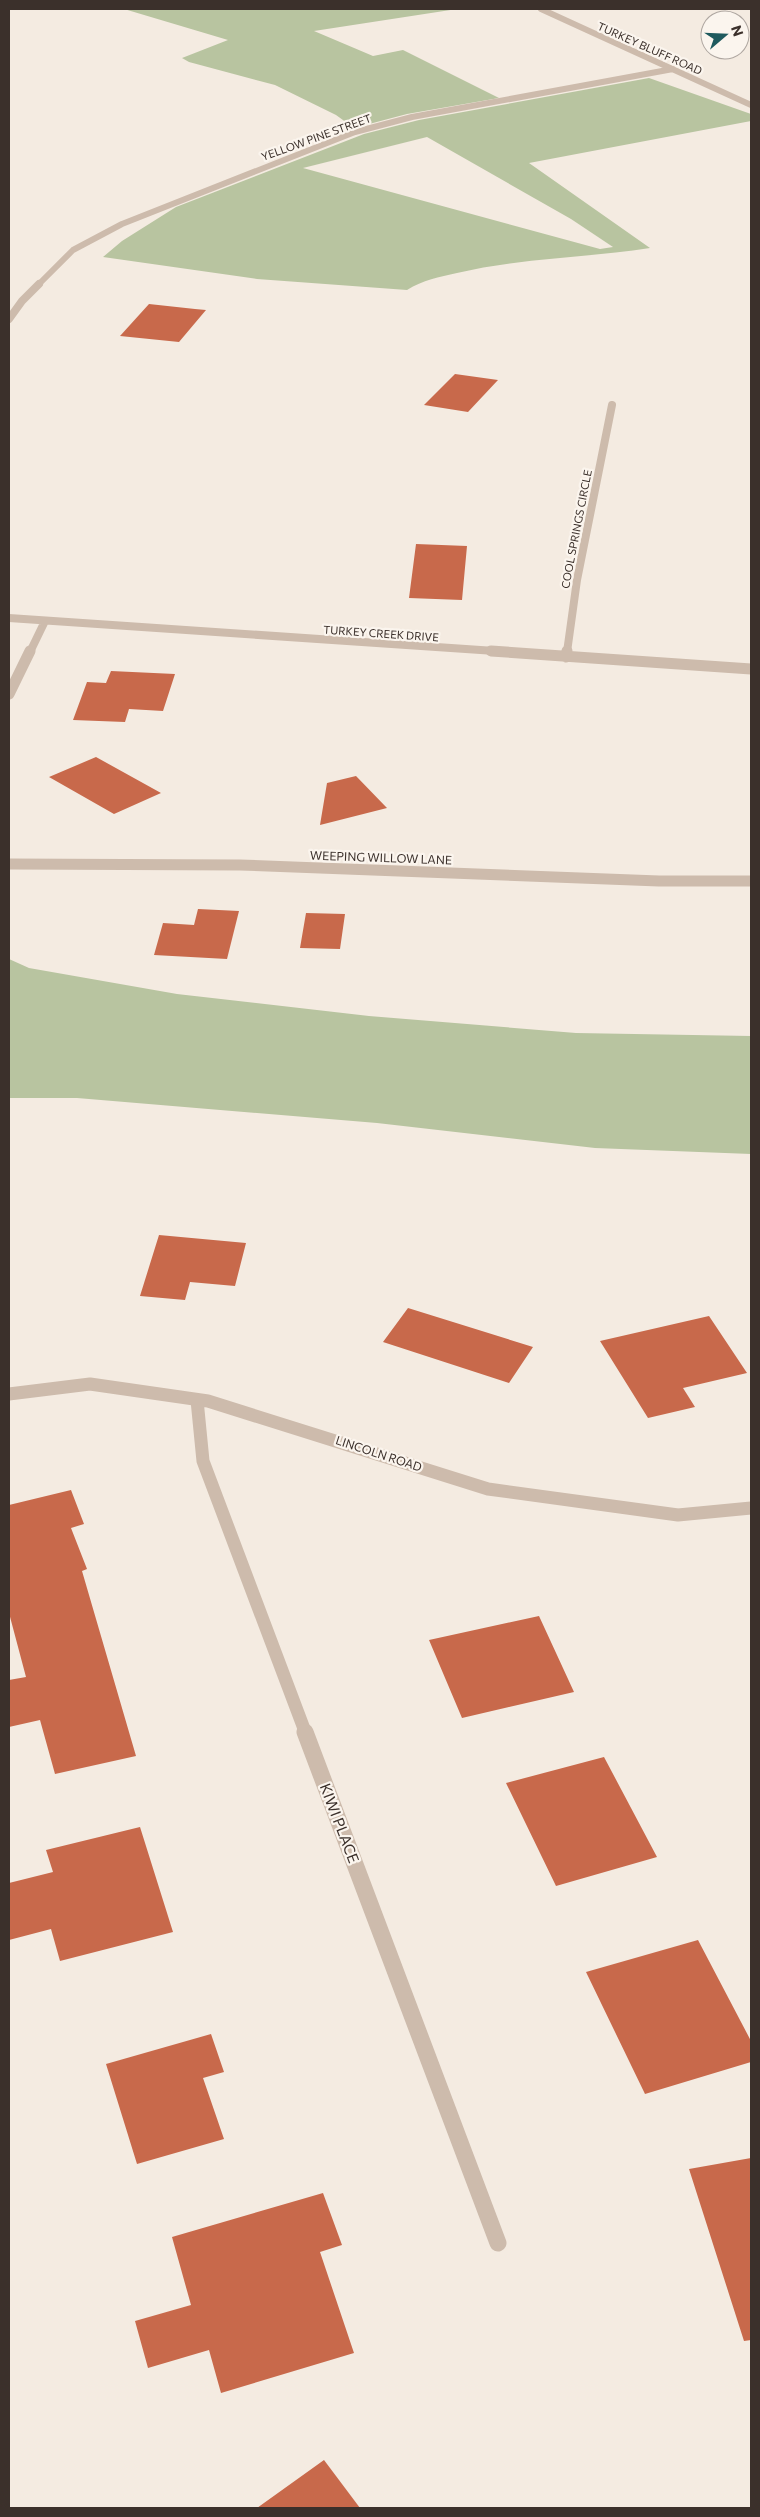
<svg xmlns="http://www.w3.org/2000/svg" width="760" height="2517" font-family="Commissioner,sans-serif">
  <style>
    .green { fill: #b8c4a0; fill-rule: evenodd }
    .building { fill: #c8694b }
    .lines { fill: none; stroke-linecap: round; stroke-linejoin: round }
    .minor-far4 { stroke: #cdbbac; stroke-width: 6 }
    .minor-far3 { stroke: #cdbbac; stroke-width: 8 }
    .minor-far2 { stroke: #cdbbac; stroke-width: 11 }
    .minor-far1 { stroke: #cdbbac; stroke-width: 13 }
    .minor { stroke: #cdbbac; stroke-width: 17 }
    .labels { text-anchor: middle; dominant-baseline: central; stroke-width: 4.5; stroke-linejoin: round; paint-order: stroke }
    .far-street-label { font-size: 11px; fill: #3b302b; stroke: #fbf5ee }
    .street-label { font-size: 12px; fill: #3b302b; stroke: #fbf5ee }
    .near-street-label { font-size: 15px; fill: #3b302b; stroke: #fbf5ee }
  </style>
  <rect width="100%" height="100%" fill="#f4ebe1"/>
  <path class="green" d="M124,9H457L314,31L373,56L403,50L499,98L407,114L354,128L336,115L275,85L189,62L182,58L228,40Z
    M649,78L751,114V121L529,163L650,248C586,258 520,258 457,273C439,277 423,280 407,290L257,279L103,257L122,241L176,207L364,134L419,120ZM427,137L571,219L613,247L600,249L303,168Z
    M9,959L29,968L177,994L369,1016L576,1033L751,1036V1154L595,1148L377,1123L77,1098H9Z"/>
  <path class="building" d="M149,304L195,309L206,310L179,342L120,336Z
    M455,374L498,380L468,412L424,405Z
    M416,544L467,546L462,600L409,598Z
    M111,671L175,674L163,711L129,709L125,722L73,720L87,682L106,683Z
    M96,757L161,793L114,814L49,777Z
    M356,776L387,808L320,825L327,783Z
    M198,909L239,911L227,959L154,955L163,923L194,925Z
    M306,913L345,914L340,949L300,948Z
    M159,1235L246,1243L235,1286L190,1282L185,1300L140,1296Z
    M408,1308L533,1347L509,1383L383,1342Z
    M709,1316L747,1373L683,1388L695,1407L648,1418L600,1341Z
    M71,1490L84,1524L71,1528L87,1569L82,1571L136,1756L55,1774L40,1720L9,1727V1680L26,1677L9,1613V1505Z
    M539,1616L574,1692L462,1718L429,1640Z
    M604,1757L657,1857L556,1886L506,1783Z
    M140,1827L173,1932L60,1961L51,1929L9,1940V1883L53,1872L46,1850Z
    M698,1940L751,2041V2062L645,2094L586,1972Z
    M211,2034L224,2072L203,2078L224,2139L137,2164L106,2064Z
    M751,2158V2340L744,2341L689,2169Z
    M323,2193L342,2245L320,2252L354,2353L221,2393L209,2350L148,2368L135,2321L191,2305L172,2237Z
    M324,2460L360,2508H257Z"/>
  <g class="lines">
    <path class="minor-far4" d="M541,9L751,105
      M38,285L73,250L122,224L355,132L412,117L673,69"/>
    <path class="minor-far3" d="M9,319L22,301L39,284
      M9,618L510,652
      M30,652L45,621
      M567,652L577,580L612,405"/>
    <path class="minor-far2" d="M491,651L751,669
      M566,657L567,651
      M9,694L30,651
      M9,864L240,865L659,881H751"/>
    <path class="minor-far1" d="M9,1394L90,1384L208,1401L488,1489L678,1515L751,1508
      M197,1400L203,1461L306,1734"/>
    <path class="minor" d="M305,1732L498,2243"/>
  </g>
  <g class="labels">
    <g class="far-street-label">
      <text transform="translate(650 48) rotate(24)">TURKEY BLUFF ROAD</text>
      <text transform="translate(316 137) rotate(-20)">YELLOW PINE STREET</text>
      <text transform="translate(576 529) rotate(-79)">COOL SPRINGS CIRCLE</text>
      <text transform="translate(381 633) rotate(4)">TURKEY CREEK DRIVE</text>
    </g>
    <g class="street-label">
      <text transform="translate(381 857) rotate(2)">WEEPING WILLOW LANE</text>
      <text transform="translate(379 1453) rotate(18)">LINCOLN ROAD</text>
    </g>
    <g class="near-street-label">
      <text transform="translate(340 1823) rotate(69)">KIWI PLACE</text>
    </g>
  </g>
  <rect width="760" height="2517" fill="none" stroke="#3b302b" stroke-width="20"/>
  <g transform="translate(725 35) rotate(71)"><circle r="24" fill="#fbf5ee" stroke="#aea6a0"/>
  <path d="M0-4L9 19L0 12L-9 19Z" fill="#1f5a5e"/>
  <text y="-8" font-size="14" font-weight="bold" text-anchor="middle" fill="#3b302b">N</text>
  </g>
</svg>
